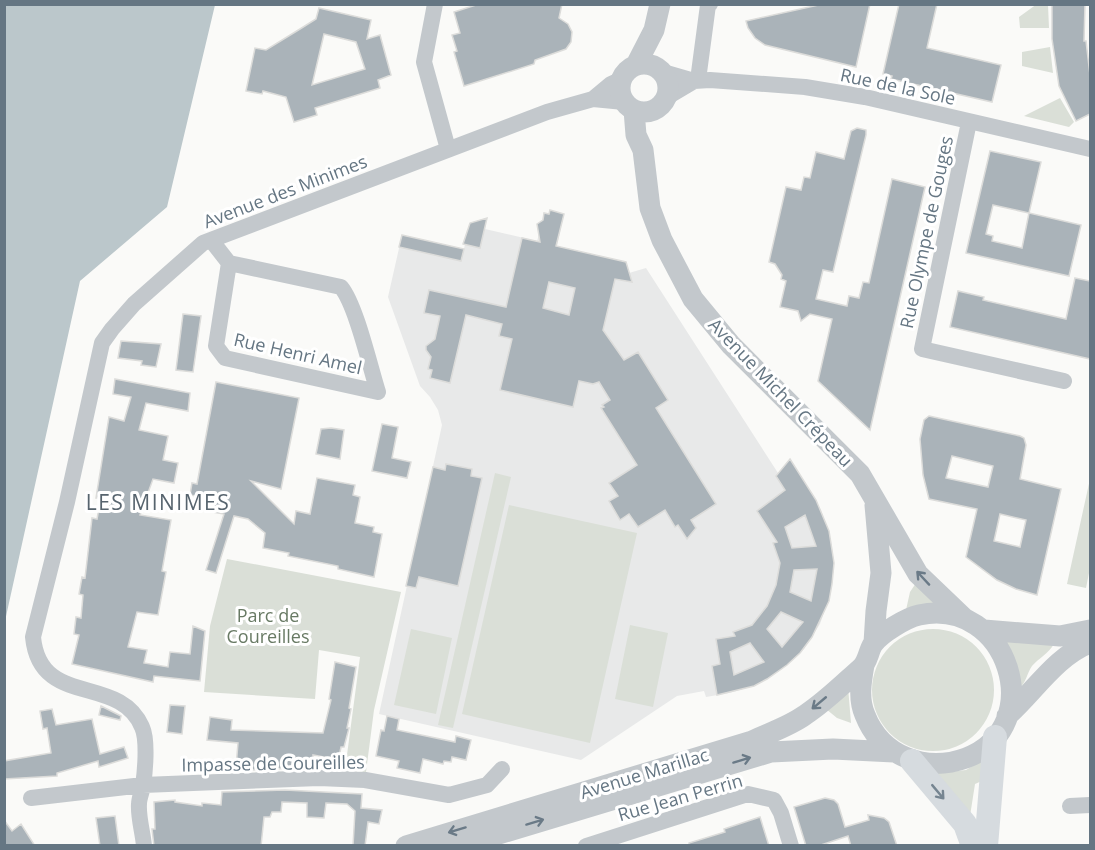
<svg xmlns="http://www.w3.org/2000/svg" width="1095" height="850" font-family="'Open Sans',sans-serif">
  <style>
    .built { fill: #e8e9e9 }
    .green { fill: #dadfd7 }
    .water { fill: #bbc7cb }
    .building { fill: #aab3b9; stroke: #dcdcda; stroke-width: 1.5; fill-rule: evenodd }
    .lines { fill: none; stroke-linecap: round; stroke-linejoin: round }
    .minor { stroke: #c3c8cc; stroke-width: 16 }
    .tertiary { stroke: #c3c8cc; stroke-width: 21 }
    .secondary { stroke: #d6dbdf; stroke-width: 24 }
    .oneway { stroke: #6a7a87 }
    .oneway2 { stroke: #768591 }
    .labels { text-anchor: middle; dominant-baseline: central; stroke-width: 6; stroke-linejoin: round; paint-order: stroke }
    .street-label { font-size: 18px; fill: #657683; stroke: #fff }
    .park-label { font-size: 18px; fill: #687a64; stroke: #fff }
    .quarter-label { font-size: 21px; letter-spacing: 1.5px; fill: #57646e; stroke: #fff }
  </style>
  <rect width="100%" height="100%" fill="#fafaf8"/>
  <path class="built" d="M550,210L564,214L557,246L626,262L629,273L646,268L778,473L790,459L821,510L831,541L834,563L830,595L820,624L804,649L778,672L754,686L729,693L706,697L704,691L677,696L581,760L379,714L442,425L438,410L430,397L420,386L388,297L402,235L464,249L466,239L465,236L468,231L470,223L487,218L485,229L537,241L540,231L537,225L542,221L544,213L549,214Z"/>
  <path class="green" d="M1037,4L1048,5L1049,28H1020L1019,17Z
    M1050,47L1053,73L1022,66V52Z
    M1060,98L1074,122L1069,127L1024,116Z
    M495,473L511,477L453,728L438,725Z
    M1090,479V568L1086,588L1067,584Z
    M509,505L637,533L590,743L462,714Z
    M227,559L401,592L374,710L366,772L345,770L360,657L319,650L315,699L204,692L210,626Z
    M916,583L938,603L906,610L910,592Z
    M630,625L668,633L653,707L615,699Z
    M872 690a61 61 0 1 1 122 0a61 61 0 1 1-122 0Z
    M411,629L452,638L436,714L394,705Z
    M1003,639L1054,644C1048,654 1039,658 1032,666C1027,673 1026,683 1019,689Z
    M848,687L851,723L837,718L826,709Z
    M987,757L984,780L975,784L970,816L930,774L966,770Z"/>
  <path class="water" d="M5,4L215,5L167,207L80,281L5,621Z"/>
  <path class="building" d="M479,4H562L559,18L568,24L572,32L571,42L566,49L535,60L534,64L464,86L454,52L457,51L452,35L460,33L454,12Z
    M823,4H870L856,67L765,45L755,38L748,28L746,21Z
    M899,4H937L927,48L1001,65L992,102L891,79L892,76L883,74Z
    M1052,4H1085L1084,41H1086L1090,75V114L1076,121L1059,86L1052,39Z
    M319,8L371,20L367,39L380,35L391,75L378,80L380,88L315,108L317,115L294,122L286,97L263,91L262,94L246,91L255,48L266,50L300,29L316,19ZM324,34L356,42L365,69L312,85Z
    M857,128L866,130V135L833,272L823,270L816,299L847,306L849,296L859,298L863,282L869,283L892,179L925,187L870,430L818,381L832,319L810,314L801,321L798,311L780,307L786,281L781,279L782,275L775,264L769,262L786,187L801,190L804,177L810,178L816,152L844,159L851,131Z
    M990,151L1041,162L1029,213L1081,225L1069,276L966,253ZM993,205L1029,213L1022,248L992,241L993,236L986,234Z
    M550,210L564,214L556,246L626,262L632,282L615,279L603,330L624,360L638,352L668,400L656,408L716,504L691,520L696,528L687,539L678,525L675,527L665,510L638,527L629,514L620,520L609,501L618,496L609,483L637,465L601,408L604,407L602,405L610,400L599,382L593,384L579,381L573,407L500,390L512,339L499,336L502,324L466,315L450,383L430,378L432,370L428,369L431,357L426,350V346L435,339L440,316L424,313L429,290L506,307L522,238L540,242L537,224L543,220L544,213L549,214ZM549,282L575,288L569,315L543,308Z
    M487,218L480,248L463,244L470,223Z
    M402,235L464,249L461,261L399,247Z
    M1075,278L1090,281V359L950,327L958,291L984,297L983,300L1066,319Z
    M183,314L201,316L193,372L176,370Z
    M121,341L161,344L156,367L141,365L142,361L118,358Z
    M115,379L190,393L188,411L146,403L139,430L168,436L163,460L178,463L174,483L153,479L140,515L171,520L162,571L166,572L158,615L137,612L128,647L147,650L144,663L168,667L170,652L190,654L193,626L205,631L200,681L154,676L153,682L72,664L79,635L74,634L76,617L81,618L83,595L79,594L82,577L85,578L92,518L97,519L101,498H96L109,417L124,421L131,397L113,394Z
    M216,382L299,398L281,489L251,481L294,524L296,511L310,514L317,478L355,485L353,495L360,497L355,523L374,527L373,532L382,534L374,577L338,569V566L288,556L289,553L263,548L265,533L248,519L234,516L216,573L206,570L224,514L194,509L196,496L190,495L192,483L197,484Z
    M929,416L1020,436L1024,438L1026,445L1020,479L1061,489L1037,595L1016,589L997,580L966,557L977,509L929,499L923,475L920,439L924,420ZM952,456L993,466L988,487L946,478ZM1000,514L1026,520L1020,547L994,541Z
    M382,424L398,427L392,458L411,462L407,478L372,471Z
    M331,428L344,430L340,459L316,454L321,429Z
    M790,459L816,500L829,531L834,563L832,584L829,601L812,637L800,653L787,665L767,679L754,686L717,695L712,666L720,664L716,639L735,636L733,632L752,625L767,606L776,585L780,563L773,543L777,542L757,511L785,490L776,476ZM805,515L816,546L792,548L785,527ZM817,569L811,601L790,592L794,570ZM781,612L803,622L782,647L767,629ZM750,643L764,662L734,675L730,652Z
    M446,464L472,469L471,476L482,478L458,586L419,577L416,588L406,586L433,467L445,470Z
    M335,662L356,667L349,708L351,709L347,728H349L344,747H341L339,757L336,756L334,759L313,755V767L252,770V767H236L238,743L207,740L210,717L232,720L231,730L323,733L331,700L329,699Z
    M170,705L185,706L182,734L167,732Z
    M101,706L121,716L120,720L99,715Z
    M52,709L56,725L92,719L100,754L124,747L128,758L99,767L98,761L57,773V776L4,779V761L51,753L47,728L43,729L40,711Z
    M387,716L399,719L397,730L455,742L456,736L471,740L466,760L452,757L451,762L444,761L443,764L423,759L420,773L397,768L399,761L376,756L381,730L384,731Z
    M285,790L362,794L361,808L382,810L379,824L368,822L365,846H353L355,811L347,804L326,803L324,818L307,817V803L282,802L281,812H272L270,817H264L261,846H154L152,829H155L154,802L175,800V802L202,806V803L221,805L222,792Z
    M825,798L834,800L838,804L845,827L869,820L868,815L884,818L889,822L897,846H851L848,836L818,846H806L794,807Z
    M115,816L119,846H100L96,818Z
    M760,817L769,846H689V843L725,832L724,829Z
    M4,820L12,831L21,824L35,846H4Z"/>
  <g class="lines">
    <path class="minor" d="M435,4L424,62L448,149
      M663,72L694,81L710,80L805,87L865,97L1090,149
      M698,80L708,5L710,4
      M667,97L694,81
      M593,99L611,84L622,79
      M969,122L922,349L1064,381
      M211,240L229,263L216,346L225,358L378,392C370,367 356,305 341,287L229,263
      M31,798L143,785L319,778L365,780L449,795L487,785L502,769
      M1070,806L1090,805
      M144,846C143,833 138,817 139,804C139,798 142,792 143,786C145,772 148,740 142,727C119,673 40,709 33,637L67,502L102,343L112,329L134,304L203,243L547,112L593,99L624,102
      M586,846L748,794L774,800L781,813L791,846"/>
    <path class="tertiary" d="M620 88a24 24 0 1 1 48 0a24 24 0 1 1-48 0Z
      M636,65L654,30L660,4
      M634,110L636,135L643,150L650,208L662,240L693,299L731,345L860,474L918,574L964,618
      M984,630L1060,636L1090,630
      M874,643L876,611L881,573L875,505
      M1007,716C1034,692 1056,656 1090,643
      M406,846L752,741C769,733 790,726 805,715C825,702 843,684 861,668C868,662 868,652 873,644C881,633 906,618 919,615C1009,596 1049,727 966,758C925,773 881,756 865,715C858,699 861,682 864,665
      M459,846L771,752L833,749L894,752"/>
    <path class="secondary" d="M912,761L965,824L973,846
      M986,846L995,737"/>
  </g>
  <defs><path id="oneway-shaft" d="M-6 0H5M1.5-3L5.5 0L1.5 3" fill="none" stroke-width="1.6" stroke-linecap="round" stroke-linejoin="round" transform="scale(1.5)"/></defs>
  <g class="oneway">
    <use href="#oneway-shaft" transform="translate(923 578) rotate(-133)"/>
    <use href="#oneway-shaft" transform="translate(819 703) rotate(140)"/>
    <use href="#oneway-shaft" transform="translate(742 760) rotate(-17)"/>
    <use href="#oneway-shaft" transform="translate(535 822) rotate(-17)"/>
    <use href="#oneway-shaft" transform="translate(457 830) rotate(163)"/>
  </g>
  <use class="oneway2" href="#oneway-shaft" transform="translate(938 792) rotate(50)"/>
  <g class="labels">
    <g class="street-label">
      <text transform="translate(898 86) rotate(12)">Rue de la Sole</text>
      <text transform="translate(285 191) rotate(-21)">Avenue des Minimes</text>
      <text transform="translate(926 232) rotate(-78)">Rue Olympe de Gouges</text>
      <text transform="translate(298 353) rotate(13)">Rue Henri Amel</text>
      <text transform="translate(781 392) rotate(46)">Avenue Michel Crépeau</text>
      <text transform="translate(273 763) rotate(-1)">Impasse de Coureilles</text>
      <text transform="translate(644 773) rotate(-17)">Avenue Marillac</text>
      <text transform="translate(680 797) rotate(-16)">Rue Jean Perrin</text>
    </g>
    <g class="park-label">
      <text x="268" y="615">Parc de<tspan x="268" dy="21">Coureilles</tspan></text>
    </g>
    <g class="quarter-label">
      <text x="158" y="502">LES MINIMES</text>
    </g>
  </g>
  <rect width="1095" height="850" fill="none" stroke="#657683" stroke-width="12"/>
</svg>
